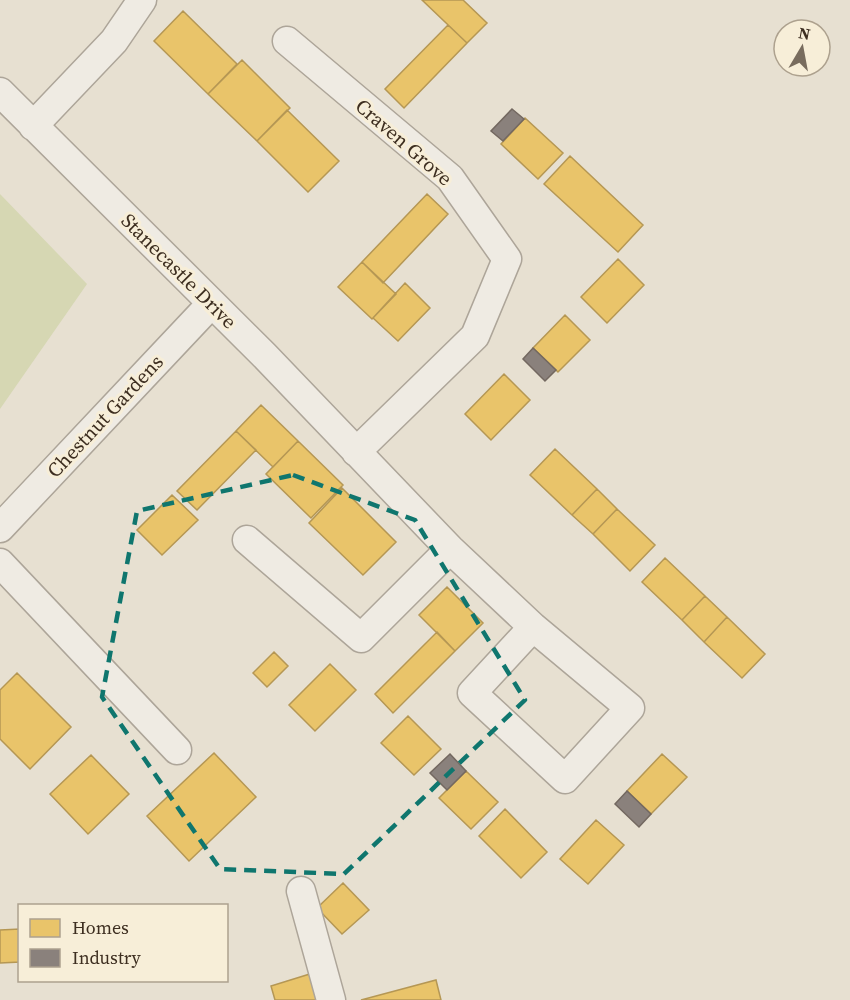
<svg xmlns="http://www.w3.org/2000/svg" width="850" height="1000" font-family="'Source Serif 4',serif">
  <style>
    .green { fill: #d6d7b3 }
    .homes { fill: #e9c46a; stroke: #b59754; stroke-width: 1.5 }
    .industry { fill: #8a817c; stroke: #736860; stroke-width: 1.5 }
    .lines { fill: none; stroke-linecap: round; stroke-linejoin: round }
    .minor-casing { stroke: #ada599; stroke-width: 31 }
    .minor { stroke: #efebe3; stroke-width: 28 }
    .marked { fill: none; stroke: #0f766e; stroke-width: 4.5; stroke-dasharray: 12 8; stroke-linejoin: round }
    .labels { text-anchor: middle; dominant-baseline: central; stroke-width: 6; stroke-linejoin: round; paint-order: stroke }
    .street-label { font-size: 20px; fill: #3d2e20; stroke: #f7eed8 }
  </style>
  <rect width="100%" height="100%" fill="#e7e0d1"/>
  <path class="green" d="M0,194L87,284L0,409Z"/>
  <path class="homes" d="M422,0H463L487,23L467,43Z
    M183,11L237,64L208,94L154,41Z
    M448,25L467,43L404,108L385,89Z
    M242,60L290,108L257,141L208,94Z
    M287,110L339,161L308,192L257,141Z
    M525,118L563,153L538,179L501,144Z
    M570,156L643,225L618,252L544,184Z
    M427,194L448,214L383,283L362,262Z
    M618,259L644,285L607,323L581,297Z
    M362,262L396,294L372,319L338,287Z
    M405,283L430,308L398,341L373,318Z
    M565,315L590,340L558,372L533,348Z
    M504,374L530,400L491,440L465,414Z
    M261,405L298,441L273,467L236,431Z
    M236,431L256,450L197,510L177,491Z
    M298,441L343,485L311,518L266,474Z
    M555,449L597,489L572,515L530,475Z
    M342,488L396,542L363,575L309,523Z
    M597,489L617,509L593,534L572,515Z
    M172,495L198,520L162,555L137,530Z
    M617,509L655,545L630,571L593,534Z
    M665,558L705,596L682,620L642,582Z
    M447,587L483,623L455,651L419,615Z
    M705,596L727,617L704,642L682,620Z
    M727,617L765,654L742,678L704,642Z
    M437,632L455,651L393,713L375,694Z
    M274,652L288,666L267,687L253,673Z
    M330,664L356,690L315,731L289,705Z
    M17,673L71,727L30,769L0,739V690Z
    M408,716L441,749L414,775L381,743Z
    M214,753L256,797L189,861L147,816Z
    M662,754L687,777L651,814L627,791Z
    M91,755L129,794L88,834L50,794Z
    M466,771L498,802L471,829L439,798Z
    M505,809L547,852L521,878L479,836Z
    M596,820L624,845L588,884L560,859Z
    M343,883L369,910L342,934L317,908Z
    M20,929V962L0,963V930Z
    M313,973L321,1000H275L271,986Z
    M436,980L441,1000H361Z"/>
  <path class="industry" d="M512,109L524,119L503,141L491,131Z
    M533,348L556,370L545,381L523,359Z
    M450,754L466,771L447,790L430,773Z
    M627,791L651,814L639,827L615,804Z"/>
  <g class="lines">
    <g class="minor-casing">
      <path id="minor" d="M287,41L450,178L507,259L475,336L356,452
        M0,92L264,355L450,549L533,627L630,708L565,779L472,693L533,627
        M33,126L114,41L142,0
        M0,528L211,304
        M247,540L361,638L450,549
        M0,563L177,750
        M301,891L331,1000"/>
    </g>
    <use href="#minor" class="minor"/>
  </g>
  <path class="marked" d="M293,475L415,520L525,700L344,874L220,869L102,697L137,511Z"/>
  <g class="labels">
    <g class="street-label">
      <text transform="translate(404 142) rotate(41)">Craven Grove</text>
      <text transform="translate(179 271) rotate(45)">Stanecastle Drive</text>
      <text transform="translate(105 416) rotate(-47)">Chestnut Gardens</text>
    </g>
  </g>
  <rect x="18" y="904" width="210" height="78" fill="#f7eed8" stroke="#ada18e" stroke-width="1.5"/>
  <rect x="30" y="919" width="30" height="18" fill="#e9c46a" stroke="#ada18e" stroke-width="1.5"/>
  <text x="72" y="934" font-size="18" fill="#3d2e20">Homes</text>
  <rect x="30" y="949" width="30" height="18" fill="#8a817c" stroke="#ada18e" stroke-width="1.5"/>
  <text x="72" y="964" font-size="18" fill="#3d2e20">Industry</text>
  <g transform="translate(802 48) rotate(10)"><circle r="28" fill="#f7eed8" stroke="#ada18e" stroke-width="1.5"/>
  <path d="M0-4.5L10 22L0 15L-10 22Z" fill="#786c5e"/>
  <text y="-9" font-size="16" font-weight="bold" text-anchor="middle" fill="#3d2e20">N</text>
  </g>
</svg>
